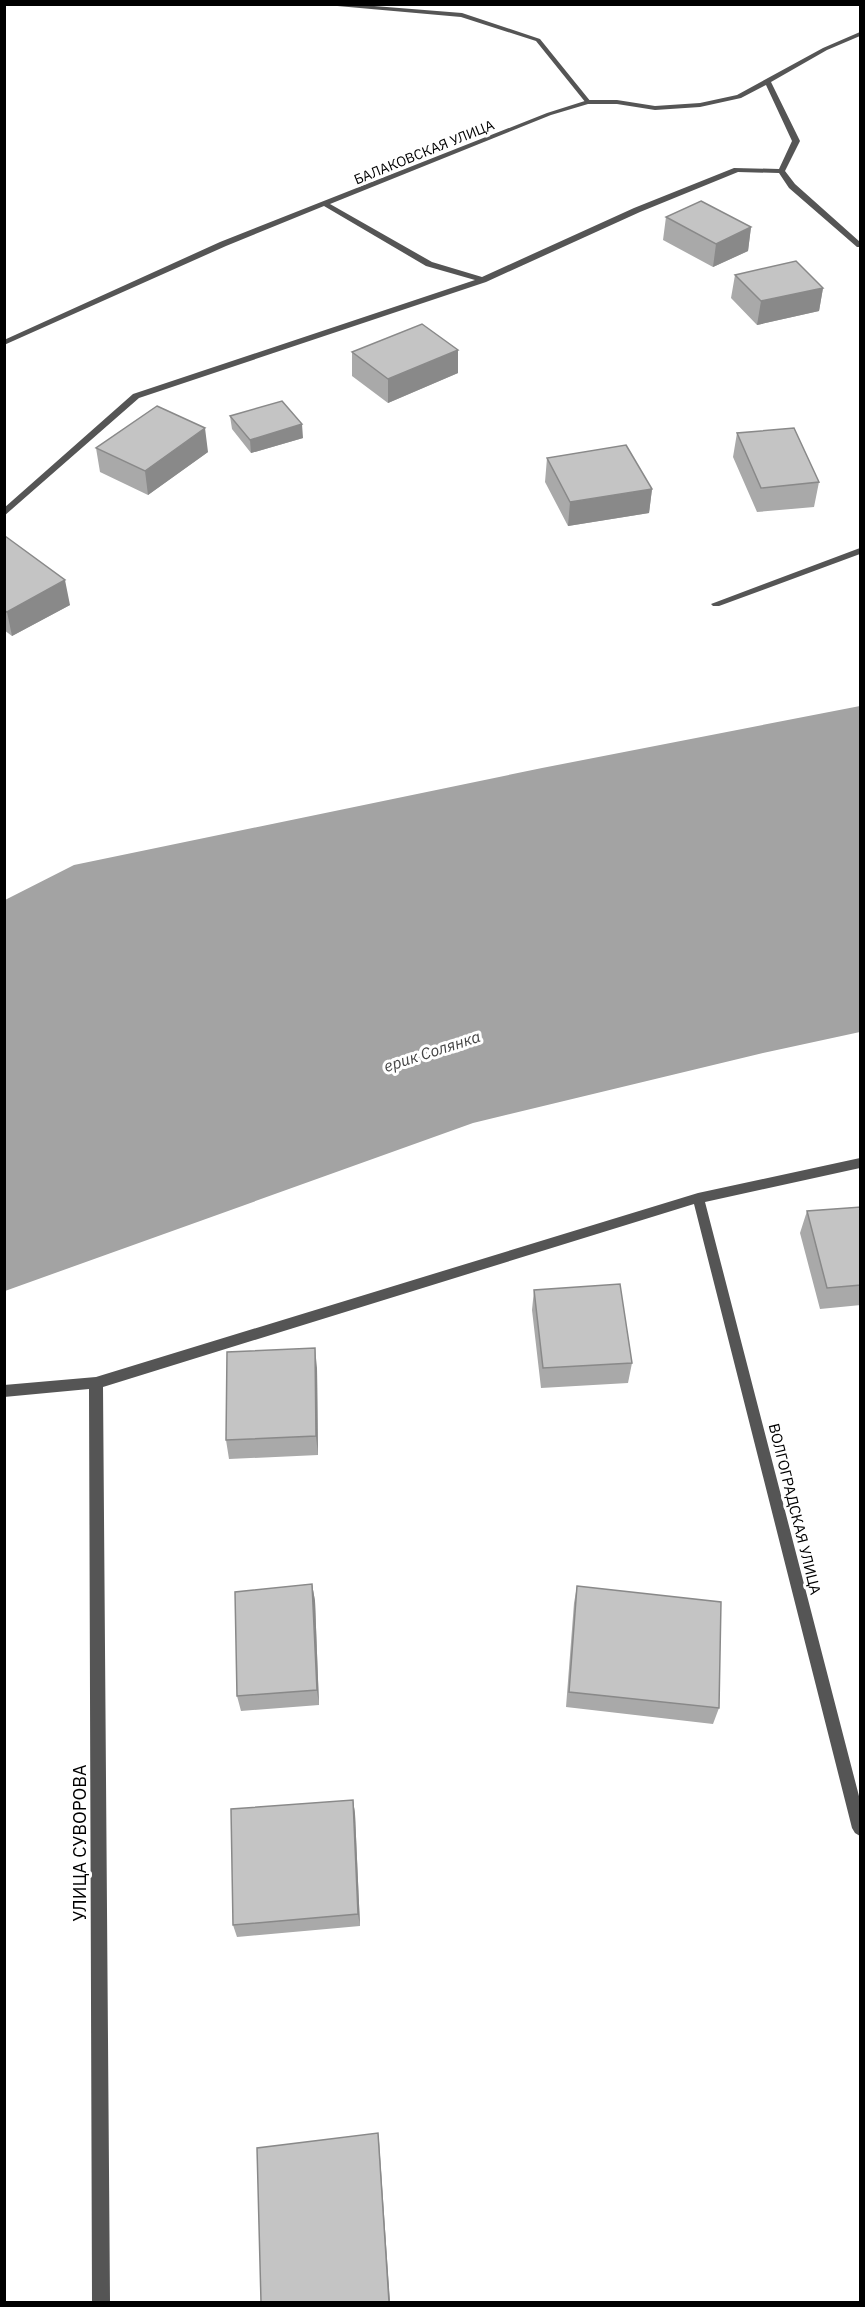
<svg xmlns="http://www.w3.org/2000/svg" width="865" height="2307" font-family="'IBM Plex Sans',sans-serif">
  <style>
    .water { fill: #a3a3a3 }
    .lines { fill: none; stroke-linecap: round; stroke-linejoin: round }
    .service { fill: #555; fill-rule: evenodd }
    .minor { fill: #555; fill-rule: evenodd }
    .wall { fill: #a9a9a9 }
    .shaded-wall { fill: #898989 }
    .building { fill: #c4c4c4; stroke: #898989; stroke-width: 1.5 }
    .labels { text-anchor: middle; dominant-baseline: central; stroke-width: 6; stroke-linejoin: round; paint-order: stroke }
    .far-street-label { font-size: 14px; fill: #000; stroke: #fff }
    .street-label { font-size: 15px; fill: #000; stroke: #fff }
    .water-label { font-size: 16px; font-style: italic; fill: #444; stroke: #fff }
    .near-street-label { font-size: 18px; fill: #000; stroke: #fff }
  </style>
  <rect width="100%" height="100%" fill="#fff"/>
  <path class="water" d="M860,706V1032L763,1053L473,1123L5,1291V900L74,865L542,768Z"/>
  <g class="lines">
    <path class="service" d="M315,4H349L462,13L540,39L591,102L586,103L536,41L461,17Z"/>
    <path class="minor" d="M860,32V36L827,50L771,82L800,141L785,171L795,184L860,242V247H857L789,188L779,173L738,172L640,212L486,282L139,398L4,516V508L133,394L475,280L426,266L324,206L226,246L4,345V340L220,242L547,113L588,100H617L655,106L700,103L737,95L823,48ZM766,85L792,141L779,169L734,168L634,208L482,277L432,262L330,204L551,115L588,104H617L655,110L700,107L741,98Z
      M860,548V554L719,606H713L711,604Z
      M860,1158V1168L705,1202L860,1800V1836L855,1833L852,1828L694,1204L103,1387L110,2302H92L89,1389L4,1397V1385L96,1377L698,1193Z"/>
  </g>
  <path class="wall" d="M666,217L751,227L748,251L713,267L663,240Z
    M735,275L823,288L819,311L757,325L731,298Z
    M352,352L458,373L388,403L352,376Z
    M230,416L303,438L251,453L232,429Z
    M737,433L819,482L814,507L757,512L733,457Z
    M96,448L208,452L148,495L100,472Z
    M547,458L652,489L649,513L568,526L545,482Z
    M4,537L70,605L12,636L4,630Z
    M861,1207V1305L820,1309L800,1233L807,1211Z
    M534,1290L632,1363L628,1383L541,1388L532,1310Z
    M317,1368L318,1455L229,1459L226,1440Z
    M312,1584L315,1601L319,1705L241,1711L237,1696Z
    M577,1586L719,1708L713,1724L566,1707L574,1603Z
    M353,1800L355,1814L360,1926L237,1937L233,1925Z"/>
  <path class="shaded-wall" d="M751,227L748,251L713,267L716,244Z
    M823,288L819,311L757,325L761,301Z
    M458,350V373L388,403V379Z
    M302,424L303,438L251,453L250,440Z
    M205,428L208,452L148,495L145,471Z
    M652,489L649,513L568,526L570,502Z
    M65,580L70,605L12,636L7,612Z
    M315,1348L317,1368L318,1455L316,1436Z
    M312,1584L315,1601L319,1705L317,1690Z
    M353,1800L355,1814L360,1926L358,1914Z
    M378,2133L379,2141L390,2302H389Z"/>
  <path class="building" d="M701,201L751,227L716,244L666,217Z
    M796,261L823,288L761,301L735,275Z
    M422,324L458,350L388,379L352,352Z
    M282,401L302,424L250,440L230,416Z
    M157,406L205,428L145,471L96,448Z
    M794,428L819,482L761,488L737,433Z
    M626,445L652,489L570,502L547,458Z
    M5,536L65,580L7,612L4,610V537Z
    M861,1207V1285L827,1288L807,1211Z
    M620,1284L632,1363L543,1368L534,1290Z
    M315,1348L316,1436L226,1440L227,1352Z
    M312,1584L317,1690L237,1696L235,1592Z
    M577,1586L721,1602L719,1708L569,1692Z
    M353,1800L358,1914L233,1925L231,1809Z
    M378,2133L389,2302H261L257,2148Z"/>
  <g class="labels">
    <g class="far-street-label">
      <text transform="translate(424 152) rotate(-22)">БАЛАКОВСКАЯ УЛИЦА</text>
    </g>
    <g class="street-label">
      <text transform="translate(795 1509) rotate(76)">ВОЛГОГРАДСКАЯ УЛИЦА</text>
    </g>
    <g class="water-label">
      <text transform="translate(432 1051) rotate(-18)">ерик Солянка</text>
    </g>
    <g class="near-street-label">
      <text transform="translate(79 1843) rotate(-90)">УЛИЦА СУВОРОВА</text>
    </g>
  </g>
  <rect width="865" height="2307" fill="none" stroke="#000000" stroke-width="12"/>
</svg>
